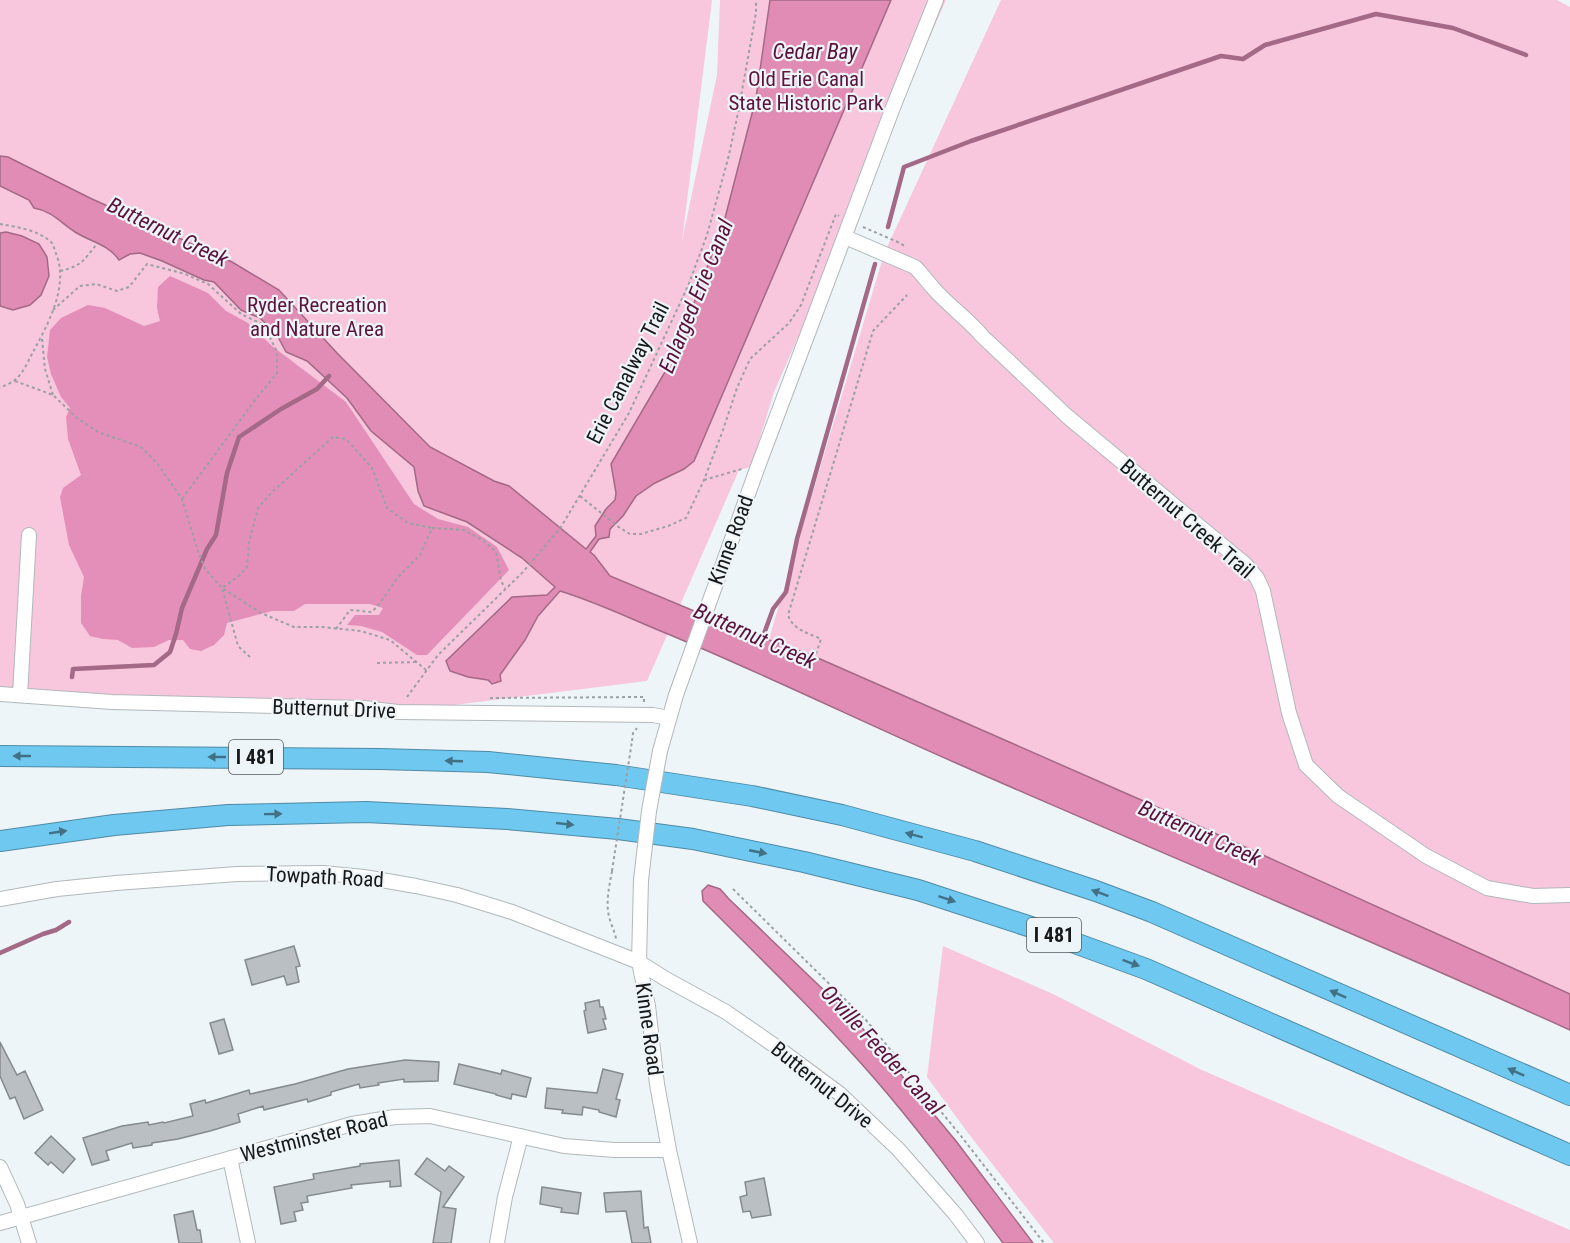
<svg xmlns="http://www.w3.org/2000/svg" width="1570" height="1243" font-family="'Roboto Condensed',sans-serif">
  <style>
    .green { fill: #f8c6dd }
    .forest { fill: #e38fb9 }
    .water { fill: #e08cb5; stroke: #a36986; stroke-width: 1.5 }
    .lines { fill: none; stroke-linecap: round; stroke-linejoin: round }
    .stream { stroke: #a36986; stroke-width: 4.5 }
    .building { fill: #b9bfc2; stroke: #848a8d; stroke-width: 1.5 }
    .minor-casing { stroke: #b1b8bb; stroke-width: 16 }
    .highway-casing { stroke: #4f8aa5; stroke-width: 22 }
    .path { stroke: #9ba0a2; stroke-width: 2; stroke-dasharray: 3 3; stroke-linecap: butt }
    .minor { stroke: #fff; stroke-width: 14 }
    .highway { stroke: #6ec8f0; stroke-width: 20 }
    .minor-bridge-casing { stroke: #b1b8bb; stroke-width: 16; stroke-linecap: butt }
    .path-bridge { stroke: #9ba0a2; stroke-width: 2; stroke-dasharray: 3 3; stroke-linecap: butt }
    .minor-bridge { stroke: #fff; stroke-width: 14 }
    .oneway { fill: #427084 }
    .labels { text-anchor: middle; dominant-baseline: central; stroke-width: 4.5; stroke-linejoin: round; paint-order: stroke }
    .shield { fill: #eef5f8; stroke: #575a5c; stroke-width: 1.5 }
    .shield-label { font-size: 20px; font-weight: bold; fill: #161819 }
    .park-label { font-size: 21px; fill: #5d133e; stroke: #eef5f8 }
    .street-label { font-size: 21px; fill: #161819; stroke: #eef5f8 }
    .water-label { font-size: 22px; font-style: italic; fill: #5b113d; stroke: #eef5f8 }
  </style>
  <rect width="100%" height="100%" fill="#eef5f8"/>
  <path class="green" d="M0,0H712L682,241L717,75L720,0H946L774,392L751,467L739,470L647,681L398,712L0,694Z
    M1001,0H1557L1570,7V1015L763,659L884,254Z
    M943,946L1053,994L1202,1070L1570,1230V1243H1054L968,1133L927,1077Z"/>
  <path class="forest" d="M170,276L208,293L226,311L248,323L272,346L346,402L414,504L438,519L468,527L497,547L509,570L427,655H417L382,632L361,626L347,625L355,615H379L383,608L370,604H305L294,611H272L227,623L224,635L214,645L201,651L190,649L183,640H169L154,647L132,648L118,640L103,639L90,636L81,623V596L84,577L69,545L60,497L63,488L81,475L68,439L66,417L70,408L61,397L51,374L47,357L50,330L61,318L88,305L105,308L144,326L160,321L157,308L158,287Z"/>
  <path class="water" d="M770,0H891L694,461L684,469L655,483L636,496L623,516L610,529L609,537L599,539L590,552L594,555L610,576L723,623L811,655L1148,803L1570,994V1030C1367,938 1160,853 956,763C858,720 762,673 663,632C629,618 596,602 560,591L538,616L525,640L500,675L501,681L492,684L488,680L468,677L450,671L446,661L512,597L547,595L555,587L522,558L467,522L424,506L418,491L414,467L371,431L347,398L307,361L286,352L277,335L260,318L241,310L214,282L204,280L162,261L140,253L130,254L119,260C108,244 91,242 75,232C61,223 52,211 34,208L29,200L0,186V156L8,157L92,199L232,262L279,290L337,353L430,447L494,481L509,486L586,549L596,536L595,526L606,509L615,500L616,493L611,464L675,355L725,218L756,98Z
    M6,232L22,236L39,244L47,257L49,276L41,295L30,305L13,310L0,306V233Z
    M708,885L720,889L729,899L859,1024L956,1141L1033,1243H1003C961,1187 920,1131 874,1078C820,1016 761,959 703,901L702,891Z"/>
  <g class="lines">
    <path class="stream" d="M888,227L904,167L971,141L1221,56L1243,59L1265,45L1376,14L1453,28L1526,55
      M761,642L773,609L786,592L797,539L875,264
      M72,677L73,669L154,665L170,652L176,634L182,608L207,549L216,535L227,473L239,437L281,409L317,389L329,376
      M0,953L43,934L56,930L69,922"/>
  </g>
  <path class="building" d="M294,946L300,966L296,967L299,982L287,985L284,976L252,985L245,960Z
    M599,1000L600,1007H603L606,1019H603L606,1029L588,1033L584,1011L586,1010L585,1003Z
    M224,1019L233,1050L219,1054L210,1023Z
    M0,1042L17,1075L25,1071L43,1110L24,1119L15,1097L10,1099L0,1076Z
    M405,1060L439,1062L438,1081L404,1082V1079L378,1083L379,1085L360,1088L359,1084L331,1092V1095L308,1102L307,1099L264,1110L263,1106L238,1114L240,1122L210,1131L178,1139L152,1143V1145L133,1148L132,1143L106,1151L109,1160L92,1165L83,1138L122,1126L148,1122L149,1125L163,1122L164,1123L193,1116L190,1104L205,1100L206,1103L249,1090L250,1094L295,1084L348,1069Z
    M459,1064L501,1074L502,1070L531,1078L526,1097L512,1094L511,1099L496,1095V1094L454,1084Z
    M603,1069L623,1074L616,1099L620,1100L616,1117L599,1112V1110L583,1107L582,1115L562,1113L563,1110L545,1108L547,1088L597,1093Z
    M51,1136L75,1159L63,1173L51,1162L48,1165L35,1153Z
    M427,1158L445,1171L449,1166L464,1177L443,1207L456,1209L451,1243H433L441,1192L415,1174Z
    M399,1160L401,1186L390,1187V1181L351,1185L352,1188L307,1196L308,1202L301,1203L303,1210L294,1212L296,1221L281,1224L274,1187L314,1179L313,1174L360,1166V1164Z
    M764,1178L771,1215L752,1218L750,1211L743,1212L740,1197L747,1195L745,1182Z
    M542,1187L581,1193L578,1214L561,1212L562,1208L540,1204Z
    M641,1191L644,1228L648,1227L651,1243H632L626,1211L606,1212L604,1193Z
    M193,1211L197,1230H200L202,1243H179L174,1215Z"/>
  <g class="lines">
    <g class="minor-casing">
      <path id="minor" d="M845,237L915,267C922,274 927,281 934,289C949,306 968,319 983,337L1068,417L1246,565L1257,578L1263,591L1289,713L1306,765L1338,796L1426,856L1487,888L1533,896L1570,895
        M0,694L112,702L363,708L398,712L653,715L669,718
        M20,695L29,535
        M660,751L676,695L757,469L892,110L936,0
        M641,880L639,962L648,1006L657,1084L669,1150L690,1243
        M0,899L57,889L116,883L237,874L323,873L364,877L416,886L457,895L512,912L639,962L664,978L726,1012L778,1048L840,1094L898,1149L956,1215L977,1243
        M230,1158L248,1243
        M0,1167L17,1204L29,1243
        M0,1223L352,1124L395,1117L430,1116L564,1146L614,1150H669
        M497,1243L505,1197L521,1136"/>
    </g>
    <g class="highway-casing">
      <path id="highway" d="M0,756L380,759L488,762L616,775L752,796L842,815L975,851L1096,891L1152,912L1570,1095
        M0,841L114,825L228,815L366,812L507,819L618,829L693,839L804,862L918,890L1031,927L1146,969L1570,1155"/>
    </g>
    <path class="path" d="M0,224C17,227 39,230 52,243C54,246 55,252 57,256C68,288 48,324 33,352C28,361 24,372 16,379C12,383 5,385 0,388
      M863,227L900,243L906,247
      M60,271C82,266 83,261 97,244
      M53,310L80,286L96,284L117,291L129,287L147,264L185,274L208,284L241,314L264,325L277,352V373L252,404L182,499
      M42,339L45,369L53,395
      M15,381L53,395L77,418L98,432L141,447L157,463L182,499L198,551L205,569L222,588L261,613L294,627H322L361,631L390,640L426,670
      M704,480L742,469
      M580,496L620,528L630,534H641L668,526L686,518L704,480L723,430L737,388L750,359L789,323L801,305L836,214L839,216
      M336,629L350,610L372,612L380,603L398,577L420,555L432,528L464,530L484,541L496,552L501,581L505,588
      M816,654L821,639C808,633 793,630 788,615L873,331L907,295
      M250,657L238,646L222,588L239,576L247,567L249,542L258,508L271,493L333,437L346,439L372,468L387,508L408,523L432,528
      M377,663L417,662
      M407,697L438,655L523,572L561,527L629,413L688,286L707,235L728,159L738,113L756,13V0
      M490,698L644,697V702
      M632,741L633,733L637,728
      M612,871C609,888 605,904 610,920C612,927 615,932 616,939
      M733,889L866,1020L961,1136L1044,1243"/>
    <use href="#minor" class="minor"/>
    <use href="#highway" class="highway"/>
    <g class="minor-bridge-casing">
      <path id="minor-bridge" d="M641,880L649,811L660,751"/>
    </g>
    <path class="path-bridge" d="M612,871L632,741"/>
    <use href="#minor-bridge" class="minor-bridge"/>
  </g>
  <defs><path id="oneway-solid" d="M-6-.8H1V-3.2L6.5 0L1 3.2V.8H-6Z" transform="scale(1.5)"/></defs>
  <g class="oneway">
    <use href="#oneway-solid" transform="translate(22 756) rotate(-180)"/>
    <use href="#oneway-solid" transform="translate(217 757) rotate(-180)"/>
    <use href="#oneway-solid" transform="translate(454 761) rotate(-178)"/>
    <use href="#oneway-solid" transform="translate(273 814) rotate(-1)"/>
    <use href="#oneway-solid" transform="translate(565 824) rotate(6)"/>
    <use href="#oneway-solid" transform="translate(58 832) rotate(-9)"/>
    <use href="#oneway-solid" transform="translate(914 835) rotate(-165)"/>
    <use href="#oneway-solid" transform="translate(758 852) rotate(11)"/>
    <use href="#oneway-solid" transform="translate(1100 893) rotate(-160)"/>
    <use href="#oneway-solid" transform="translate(947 899) rotate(18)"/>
    <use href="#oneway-solid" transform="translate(1131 963) rotate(20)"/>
    <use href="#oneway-solid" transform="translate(1338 994) rotate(-156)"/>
    <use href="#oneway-solid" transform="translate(1516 1072) rotate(-156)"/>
  </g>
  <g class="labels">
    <g class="shield">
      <rect x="229" y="740" width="54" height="34" rx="4.5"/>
      <rect x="1027" y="918" width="54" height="34" rx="4.5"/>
    </g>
    <g class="shield-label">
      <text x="256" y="757">I 481</text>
      <text x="1054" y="935">I 481</text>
    </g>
    <g class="park-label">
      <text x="806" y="79">Old Erie Canal<tspan x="806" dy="24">State Historic Park</tspan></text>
      <text x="317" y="305">Ryder Recreation<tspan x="317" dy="24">and Nature Area</tspan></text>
    </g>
    <g class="street-label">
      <text transform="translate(628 373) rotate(-63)">Erie Canalway Trail</text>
      <text transform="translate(1187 519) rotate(41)">Butternut Creek Trail</text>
      <text transform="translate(731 540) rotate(-70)">Kinne Road</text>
      <text transform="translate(334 709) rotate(2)">Butternut Drive</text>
      <text transform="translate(325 877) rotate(3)">Towpath Road</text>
      <text transform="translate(649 1029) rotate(82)">Kinne Road</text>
      <text transform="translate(822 1085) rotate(39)">Butternut Drive</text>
      <text transform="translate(314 1137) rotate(-14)">Westminster Road</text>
    </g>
    <g class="water-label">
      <text x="815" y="51">Cedar Bay</text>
      <text transform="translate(168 232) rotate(26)">Butternut Creek</text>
      <text transform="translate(696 296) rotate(-68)">Enlarged Erie Canal</text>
      <text transform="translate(755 636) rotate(24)">Butternut Creek</text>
      <text transform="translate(1200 833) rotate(24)">Butternut Creek</text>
      <text transform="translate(882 1050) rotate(47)">Orville Feeder Canal</text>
    </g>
  </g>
</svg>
